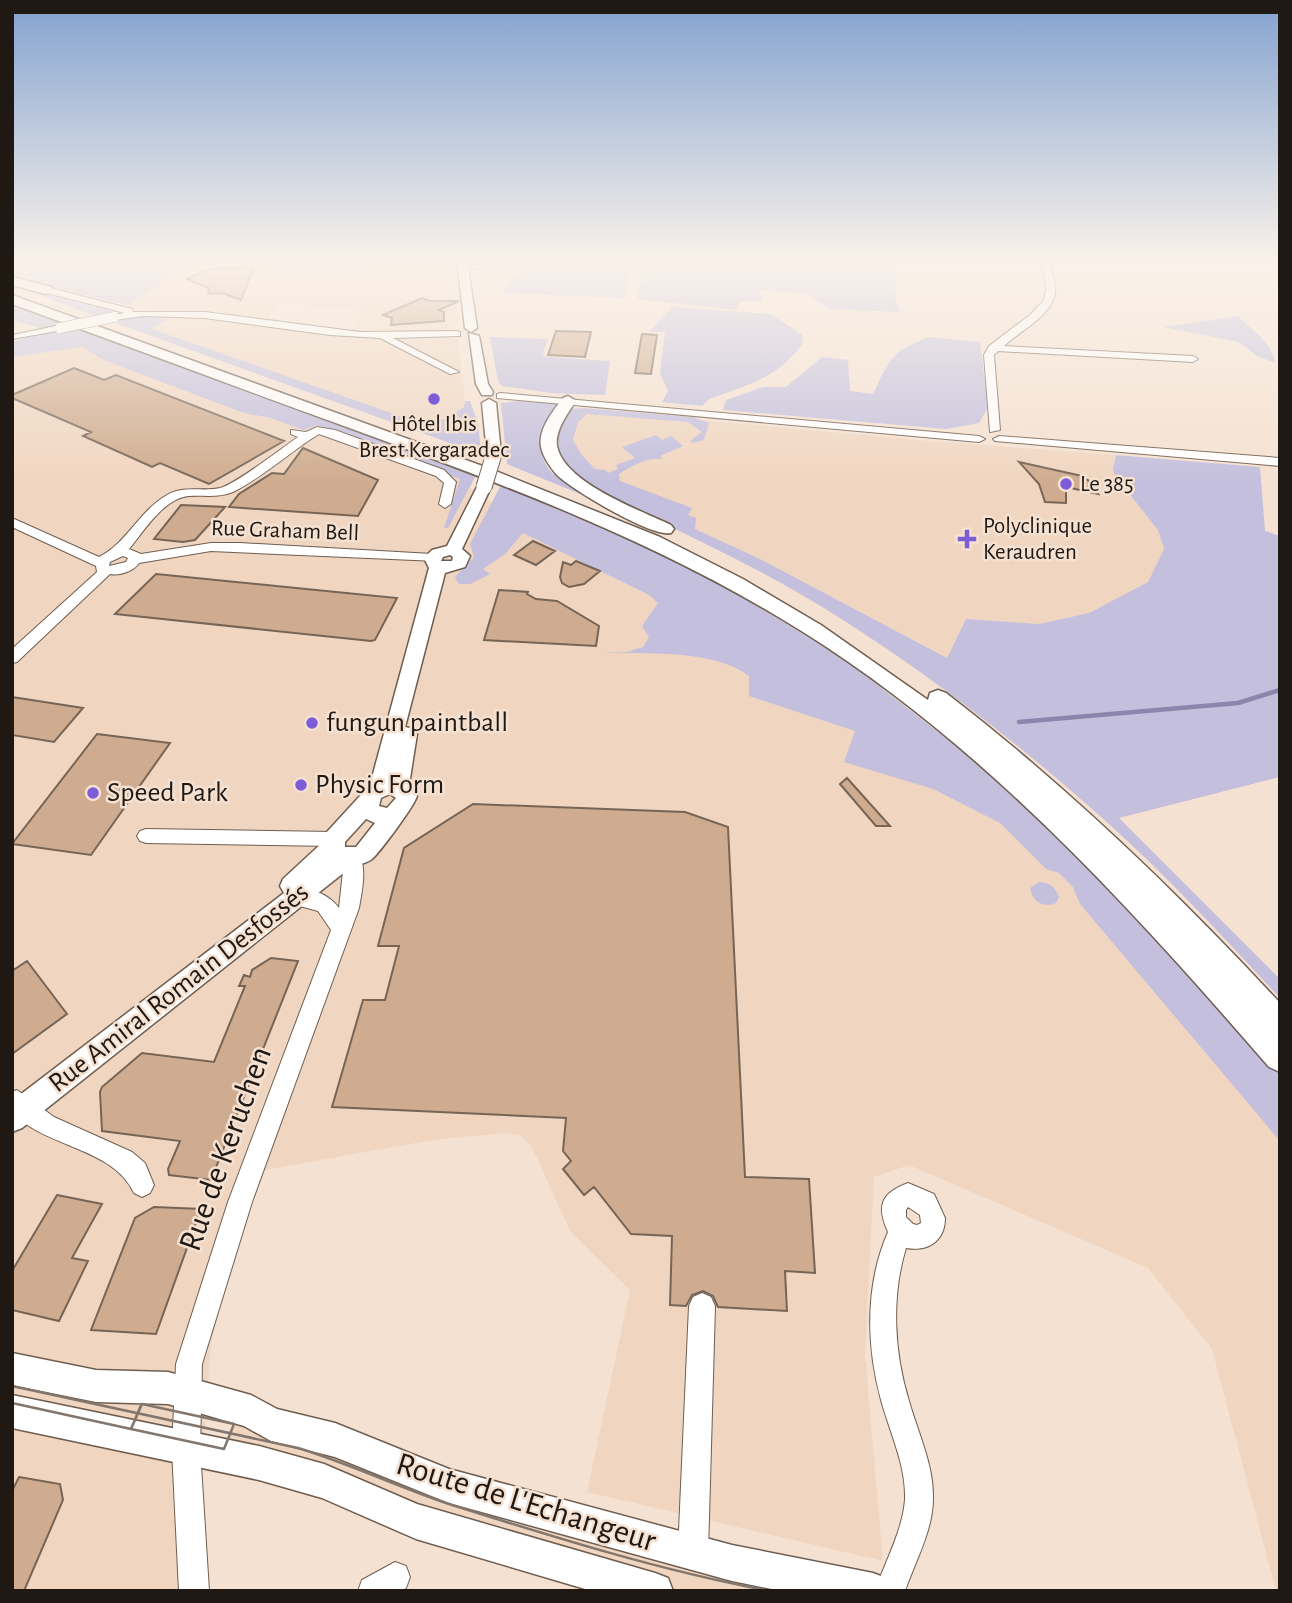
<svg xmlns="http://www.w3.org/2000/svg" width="1292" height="1603" font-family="'Alegreya Sans',sans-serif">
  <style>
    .built { fill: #f0d6c1; fill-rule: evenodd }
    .green { fill: #c3bfdd }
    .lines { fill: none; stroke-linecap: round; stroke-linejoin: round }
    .stream { stroke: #8b86ac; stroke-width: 4.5 }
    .building { fill: #cfac8f; stroke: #766557; stroke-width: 2 }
    .minor-casing { stroke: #6f5e50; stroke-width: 2 }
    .major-casing { stroke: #6f5e50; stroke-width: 3 }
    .highway-casing { stroke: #6f5e50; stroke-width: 3 }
    .minor { fill: #fff; fill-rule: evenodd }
    .major { fill: #fff; fill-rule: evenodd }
    .highway { fill: #fff; fill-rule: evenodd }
    .tram { stroke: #83766c; stroke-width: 2.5 }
    .minor-bridge-casing { stroke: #6f5e50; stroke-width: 11; stroke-linecap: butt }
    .major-bridge-casing { stroke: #6f5e50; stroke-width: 17; stroke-linecap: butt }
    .minor-bridge { stroke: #fff; stroke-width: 10 }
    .major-bridge { stroke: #fff; stroke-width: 15 }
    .poi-dot { fill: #7c5dd7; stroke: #f5e1d1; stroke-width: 2.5 }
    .labels { text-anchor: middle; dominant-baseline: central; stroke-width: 5; stroke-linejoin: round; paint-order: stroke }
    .far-poi-label { font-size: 23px; fill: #1f1813; stroke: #f5e1d1; text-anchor: start }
    .far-street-label { font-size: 23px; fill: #1f1813; stroke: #f5e1d1 }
    .poi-label { font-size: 28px; fill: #1f1813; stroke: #f5e1d1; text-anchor: start }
    .street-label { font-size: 28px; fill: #1f1813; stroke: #f5e1d1 }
    .near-street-label { font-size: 33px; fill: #1f1813; stroke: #f5e1d1 }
  </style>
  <rect width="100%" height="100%" fill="#f5e1d1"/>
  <path class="built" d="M224,260L365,274L371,260H522L451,267L456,294L457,324L450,330L449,337L458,341L465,401L464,407L449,417L428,421L399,416L152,329L176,312L127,305L194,261ZM280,304L360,310L361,311L354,328L348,331L268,318Z
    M62,331L454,476L531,531L663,596L858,730L996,806L1040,846L1280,1115V1591H1276L1212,1349L1148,1268L909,1165L874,1177L865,1354L883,1561L587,1492L630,1290L570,1231L532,1147L521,1135L505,1133L433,1140L264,1170L233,1250L211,1345L201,1477L207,1591H12V341Z
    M601,411L929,441L1116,455L1113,469L1115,476L1158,530L1164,549L1148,582L1089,613L1039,624L966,619L947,658L760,559L694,529L696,519L606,484L571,444L580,414Z
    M234,1424L299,1438L820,1591H678L440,1520L224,1449Z"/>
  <path class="green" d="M12,260H187L194,261L127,305L12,278Z
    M224,260L316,263L371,260L366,274Z
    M634,260L759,262L760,266L772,267L895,271L896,299L900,312L829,309L807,294L760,290L763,301L740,302L736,310L638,299L641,279Z
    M519,267L632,271L623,298L503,293Z
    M12,285L117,313L98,317Z
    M12,304L66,324L40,328L12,320Z
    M672,307L771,314L802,335L803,343C777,379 749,384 709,399L702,406L662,402L668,391L660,373L665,332H649Z
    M140,316L167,319L152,329L414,421L444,419L464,407L465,401H470L478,424L481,450L475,452L110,321Z
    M1238,316C1252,330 1273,343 1275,363L1257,356L1239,342L1163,327Z
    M76,328L476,475L448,528H444L460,479L317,425L303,430L271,418L244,413L104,360L82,347L12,357V343L26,337Z
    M490,337L548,339L543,353L545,357L610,361L605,395L551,393L502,386L498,382Z
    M929,337L980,342L988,407L979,423L946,429L723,410L726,400L763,387H786L822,357L848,360L850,391L873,394C891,357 891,352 929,337Z
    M518,401L559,404C543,427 530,455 557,477C567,485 580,490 590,498L507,464L501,403Z
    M583,408L693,417L709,423L704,440L693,443L690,441L702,432L688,422L587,414L578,422L573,440L581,454L595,469L606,470L608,473L618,469L616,465L635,458L622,447L656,435L662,440L671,436L683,446L660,456L663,459C647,457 632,466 619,474L620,481L692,508L688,515L696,518L695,529L760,559L947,658L966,619L1039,624L1089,613L1148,582L1164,549L1158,530L1115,476L1113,469L1116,455L1260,467L1265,531L1280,536V777L1119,818L1280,979V998C1225,939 1170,879 1110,825C1020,744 922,668 819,605C744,559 662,525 585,483C551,465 549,439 569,409Z
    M501,485L592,521L730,589L848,662L969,756L1031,810L1094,871L1233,1017L1280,1073V1141L1080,904L1073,887L1059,873L1046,869L1000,823L933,789L844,762L855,731L749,696V676C714,649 644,654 601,653L627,652L643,647L649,637L642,626L658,603L649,595L523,533L505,554L483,569L490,574L470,584H459L455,577L474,557L470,544Z
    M1039,882C1048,882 1056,887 1059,897L1056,903C1044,908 1032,902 1030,888Z"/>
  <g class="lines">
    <path class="stream" d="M1019,722L1238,703L1280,690"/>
  </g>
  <path class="building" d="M254,267L241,300L222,293L208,294L209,288L187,279L209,269Z
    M422,298L430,301H459L439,310L444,312V321L391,325L392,318L383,315Z
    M556,331L591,332L585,357L548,355Z
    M642,334L657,335L651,374L635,373Z
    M74,368L104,380L116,375L284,441L209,484L160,463L152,467L148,465L83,436L91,432L12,398V395Z
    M303,448L378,480L358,516L229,507L239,494L272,473L284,474Z
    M1019,462L1082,476L1081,478L1088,480L1098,494L1066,487V503L1045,502L1039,484Z
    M181,505L225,507L195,540L183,542L154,539Z
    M533,541L555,551L536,565L514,555Z
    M576,561L600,571L584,584L569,587L562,583L560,577L563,562L571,565Z
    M156,574L316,590L397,598L375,640L371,641L115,614Z
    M499,590L528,592L527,594L536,599L557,601L599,626L596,646L484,640Z
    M12,697L83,708L54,742L12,735Z
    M97,734L170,743L91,855L12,844Z
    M847,778L890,826H876L840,784Z
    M473,804L685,812L728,827L745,1177L809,1179L815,1273L785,1271L787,1311L718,1307L713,1296L703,1291L692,1295L686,1306L670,1305L672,1236L631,1234L594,1187L584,1195L563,1169L571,1161L563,1151L566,1118L332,1107L363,1000H385L399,946H378L404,848Z
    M271,958L298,961L211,1180L169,1175L168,1169L180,1141L102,1131L100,1092L102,1087L142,1053L214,1062L245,986H239L244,975L250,977L252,970Z
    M27,961L67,1014L12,1054V971Z
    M57,1195L102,1204L72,1258L88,1261L59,1321L12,1310V1271Z
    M154,1207L201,1209L156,1334L91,1330L135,1218Z
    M19,1477L60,1484L63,1500L24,1591H12V1491Z"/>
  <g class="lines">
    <g class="minor-casing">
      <path id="minor" d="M510,260H537L462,270L458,267Z
        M622,260H641L637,263Z
        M1042,260H1050C1051,271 1057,283 1055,294C1051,316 1019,332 1004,346L1193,356L1198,359L1193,362L998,351L994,355L1000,430L990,432L984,355L989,346L1030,315L1044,300L1046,289Z
        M46,287L132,309L133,312H205L360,332L457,331L460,332V336L393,338L459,372L450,374L380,338L330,335L205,318L144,316L114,320L109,317L111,315L125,313L43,292V288Z
        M60,325L65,328L63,330L12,339L13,335Z
        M501,393L979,436L985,439L979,442L497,398V394Z
        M317,427L335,430L444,470L456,482L451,504L445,508L439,504L444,483L436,476L319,434C291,451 262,478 233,492C219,498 204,495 189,496C164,498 144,531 129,549L141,554L211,543H240L432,554L437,555V561L211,551L139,563C134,571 120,576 110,574L17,662L12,663V649L97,572L96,566L12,527V518L99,557C127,543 139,511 167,495C184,485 202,492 220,488C236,484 282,448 298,437L291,434V430L306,432ZM123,556L128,558L126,562L109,566L110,562Z
        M999,436L1280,458V466L995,441L993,439Z
        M146,829L334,832L340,834L343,839L340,844L334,846L146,843L140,841L137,836L140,831Z
        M352,850L359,853C367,870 362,890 359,908L252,1202L202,1364L200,1449L209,1591H179L172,1449L176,1364L228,1202L331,930L318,911L289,903L286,897L289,891C307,885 328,893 339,908L345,853Z
        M17,1090L54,1117L132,1152L145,1163L154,1185L150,1193L142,1197L134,1193C113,1147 45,1148 12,1112V1092Z
        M908,1183L934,1194L945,1218C945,1241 928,1252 906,1248C891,1297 894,1352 909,1401C918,1433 934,1465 933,1499C933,1530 915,1562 905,1591H875C885,1562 903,1530 905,1499C906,1465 890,1433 881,1400C866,1345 865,1285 888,1232C876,1206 881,1193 908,1183ZM908,1207L920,1215L921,1223L917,1225L913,1224L906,1217V1210Z
        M702,1293L711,1297L715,1306L708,1553L704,1564L693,1568L682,1564L678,1553L689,1306L693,1297Z
        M395,1562L406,1566L410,1577L406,1588L401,1591H358L362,1580Z"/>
    </g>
    <g class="major-casing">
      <path id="major" d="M457,260H467L477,328L471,332L465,328Z
        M469,333L479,336L488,384L493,392L492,395H482L476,384Z
        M489,399L496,403L501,454L494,458L487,454L482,403Z
        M484,483L491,487L462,549L470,556L465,567L445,573L405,727L414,729L417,734L409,785L417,796C415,805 380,852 372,859C367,863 357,865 351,867L22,1128L12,1132V1101L284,893L280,886L283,879L323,842L326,833L370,785L429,568L424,558L432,550L447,546L477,487ZM450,555L453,557L452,561H441L443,557ZM390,794L396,798L387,808L379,806L381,798ZM366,819L375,823L356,847H345V842Z
        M12,1353L96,1370L168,1372L251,1395L277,1409L335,1423L449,1469L732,1545L873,1573L886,1578L891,1591H781L732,1581L449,1503L335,1457L271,1441L244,1426L168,1404L96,1402L12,1385Z
        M12,1395L259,1446L324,1464L417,1504L655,1573L668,1578L673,1591H592L416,1539L322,1498L259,1480L12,1428Z"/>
    </g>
    <g class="highway-casing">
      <path id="highway" d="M12,277L51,287L52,290L46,294L12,285Z
        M12,295L488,468L660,537L743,579L821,625L928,700L930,693L938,690L946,693C1067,786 1176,891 1280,1003V1072L1269,1067C1131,908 984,745 803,632C660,542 503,484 344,426C233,386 123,344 12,304Z
        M568,396L576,401C568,413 555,430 557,446C564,483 640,510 671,525L674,529L671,533C653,538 572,490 557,475C550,467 543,457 541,447C538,429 553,411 563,398Z"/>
    </g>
    <use href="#minor" class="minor"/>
    <use href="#major" class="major"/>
    <use href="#highway" class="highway"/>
    <path class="tram" d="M12,1386L298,1448C351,1464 400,1488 452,1505C557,1538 662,1571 770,1591
      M12,1403L131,1429L141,1405
      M142,1404L234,1424L224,1449L131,1429Z"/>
    <g class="minor-bridge-casing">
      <path id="minor-bridge" d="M60,328L114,317"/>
    </g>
    <g class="major-bridge-casing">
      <path id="major-bridge" d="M484,487L494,454"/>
    </g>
    <use href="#minor-bridge" class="minor-bridge"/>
    <use href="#major-bridge" class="major-bridge"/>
  </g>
  <linearGradient id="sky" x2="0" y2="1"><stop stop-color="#83a2d0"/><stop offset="0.54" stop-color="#faf2ea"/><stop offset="1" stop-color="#faf2ea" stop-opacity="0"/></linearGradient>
  <rect width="1292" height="484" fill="url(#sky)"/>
  <g class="poi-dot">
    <circle cx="434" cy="399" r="7"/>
    <circle cx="1066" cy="484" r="7"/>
    <path d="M963.5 528.5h7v7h7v7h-7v7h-7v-7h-7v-7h7z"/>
    <circle cx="312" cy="723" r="7"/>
    <circle cx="301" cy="785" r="7"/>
    <circle cx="93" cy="793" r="7"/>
  </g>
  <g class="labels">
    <g class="far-poi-label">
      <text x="434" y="424" text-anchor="middle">Hôtel Ibis<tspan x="434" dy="26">Brest Kergaradec</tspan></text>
      <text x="1080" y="484">Le 385</text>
      <text x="983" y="526">Polyclinique<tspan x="983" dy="26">Keraudren</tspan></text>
    </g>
    <g class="far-street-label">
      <text transform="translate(285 531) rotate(2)">Rue Graham Bell</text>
    </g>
    <g class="poi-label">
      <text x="326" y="723">fungun paintball</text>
      <text x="315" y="785">Physic Form</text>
      <text x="107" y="793">Speed Park</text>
    </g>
    <g class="street-label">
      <text transform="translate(179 988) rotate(-38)">Rue Amiral Romain Desfossés</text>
    </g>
    <g class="near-street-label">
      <text transform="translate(226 1149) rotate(-70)">Rue de Keruchen</text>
      <text transform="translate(526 1503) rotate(17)">Route de L'Echangeur</text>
    </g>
  </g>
  <rect width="1292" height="1603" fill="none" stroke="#1f1813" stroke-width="28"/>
</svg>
